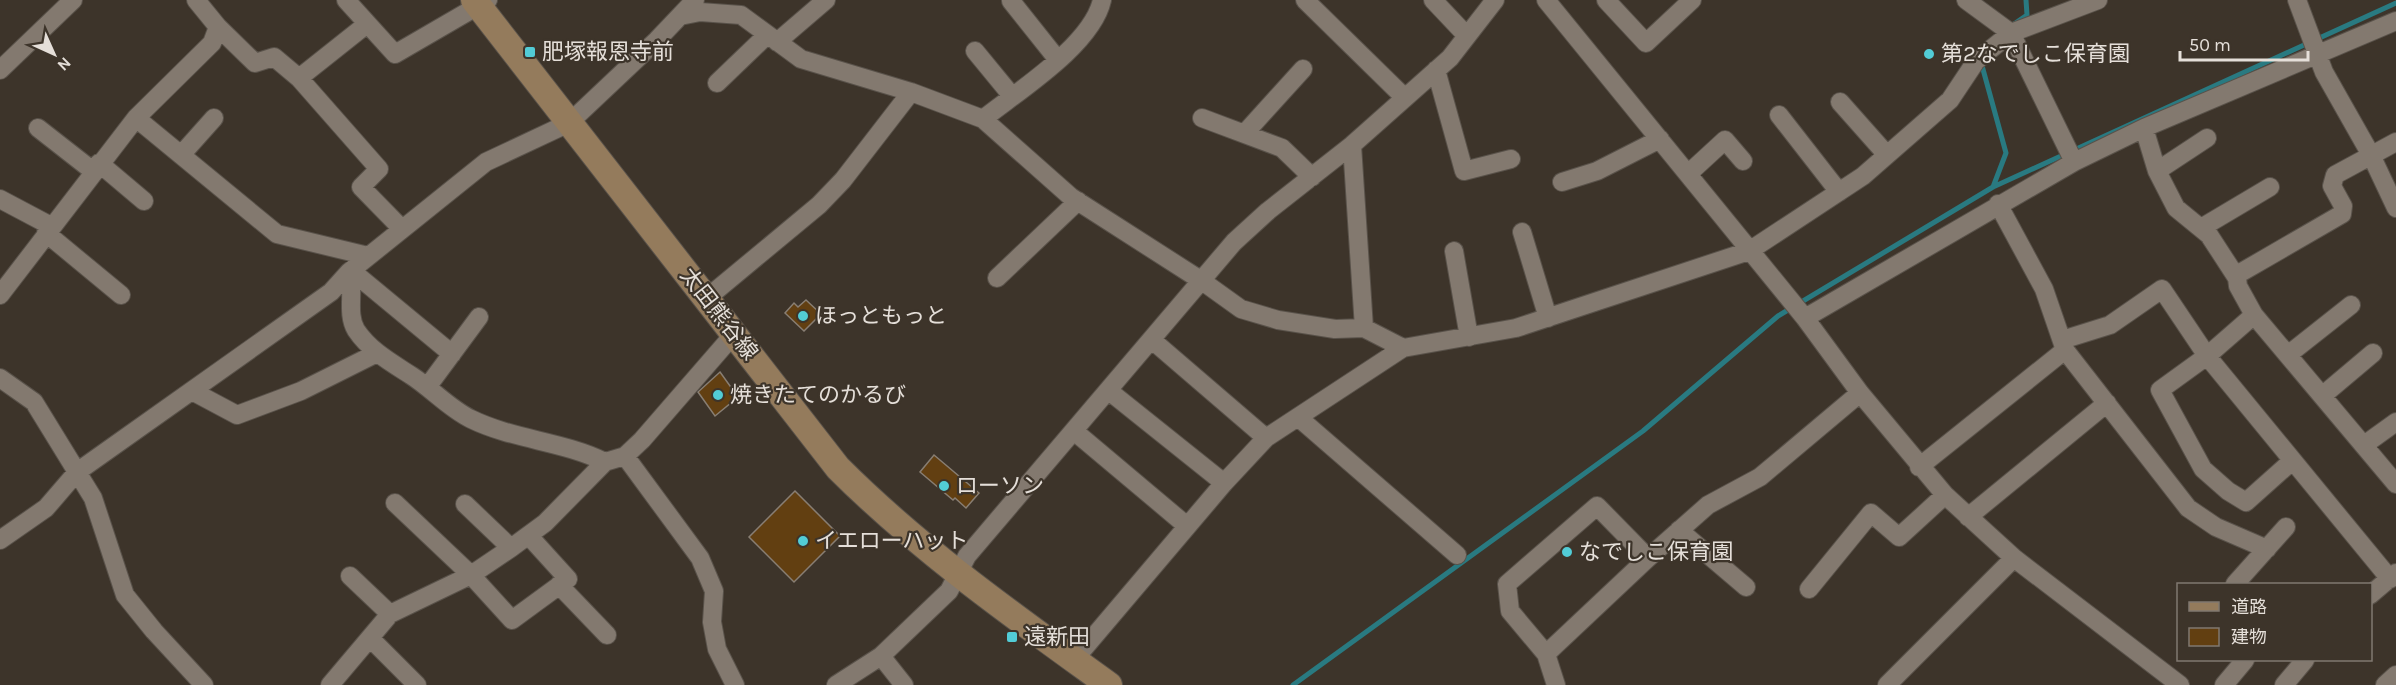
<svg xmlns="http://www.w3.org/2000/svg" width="2396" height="685" font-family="Karla,'Noto Sans JP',sans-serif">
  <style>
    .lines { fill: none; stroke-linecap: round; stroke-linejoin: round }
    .stream { stroke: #297a81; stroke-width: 5 }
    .building { fill: #623f11; stroke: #887e73; stroke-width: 1.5 }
    .minor-casing { stroke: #59524a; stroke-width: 20 }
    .secondary-casing { stroke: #59524a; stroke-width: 28 }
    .minor { stroke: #83796f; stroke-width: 18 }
    .secondary { stroke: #947b5c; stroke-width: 26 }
    .poi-dot { fill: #52ccd6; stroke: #3d342a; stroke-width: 2 }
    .labels { text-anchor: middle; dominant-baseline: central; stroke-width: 4.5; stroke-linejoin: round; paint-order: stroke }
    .poi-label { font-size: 22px; fill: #e5dfd9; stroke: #3d342a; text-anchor: start }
    .street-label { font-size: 22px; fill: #e5dfd9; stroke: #3d342a }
  </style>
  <rect width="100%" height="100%" fill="#3d342a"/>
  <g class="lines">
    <path class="stream" d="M2014,24L2027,15L2026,0
      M1981,62L2006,153L1993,187
      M1293,685L1643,431L1778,316L1993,187L2396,3"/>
  </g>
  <path class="building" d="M806,300L821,314L804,331L785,313L794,303L798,307Z
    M720,372L738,397L715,416L698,392Z
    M934,455L979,493L966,508L955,498L953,500L920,472Z
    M795,491L840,536L794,582L749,537Z"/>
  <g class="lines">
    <g class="minor-casing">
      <path id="minor" d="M346,0L395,54L488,0
        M1305,0L1405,98
        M1433,0L1467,36
        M1546,0L1805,318L1860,393L1945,495L2014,558L2180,685
        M1606,0L1646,43L1692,0
        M1966,0L2011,33L2074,162
        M2297,0L2324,72L2371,155L2396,208
        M1011,1L1058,60
        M680,16L700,12L741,15L801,59L911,92L983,119L1071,197L1202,281L1241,309L1278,320L1335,329L1364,328L1403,348
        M218,27L255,63L274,57L299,78L379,169L361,187L402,229
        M777,42L826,0
        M975,51L1012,96
        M0,70L73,0
        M1436,70L1464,171L1511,159
        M299,78L367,24
        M717,83L767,35
        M1840,102L1887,155
        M1779,115L1839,192
        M136,118L277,234L368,256
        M1202,118L1282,148L1312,177
        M983,119C1018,91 1092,45 1102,0
        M38,128L93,171
        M2144,128L2157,171L2176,208L2209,235L2237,278L2238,286L2254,315L2396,484
        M1245,133L1303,69
        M1352,145L1364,328
        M181,155L214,118
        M99,163L144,201
        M2157,171L2207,138
        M1688,174L1725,140L1743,161
        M1562,182L1597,171L1660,139
        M0,199L51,226
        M1998,204L2044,289L2065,350L2188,508L2216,527L2267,549
        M2201,228L2270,187
        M1522,232L1548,318
        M46,233L121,295
        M1454,251L1469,337
        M349,272C355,291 346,313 356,330C370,351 392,363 412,376C432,389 450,409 471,419C514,440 563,441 605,462
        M349,272L359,277L452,354
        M997,278L1078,201
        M2237,278L2240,273L2342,214L2343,206L2332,186L2335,175L2396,142
        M0,295L136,118L212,43L218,27L196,0
        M707,298L819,205L843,180L911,92
        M2254,315L2207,356L2160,390L2203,469L2228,491L2246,502L2292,461
        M1805,318L2074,162L2144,128L2396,21
        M1152,340L1266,438
        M2062,340L2110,325L2162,289L2207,356L2390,579
        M2289,354L2351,305
        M0,378L34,402L93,498L125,595L154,631L204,685
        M428,386L479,317
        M192,391L237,415L301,391L377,353
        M1109,391L1224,483
        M2322,396L2373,353
        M1299,418L1457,555
        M1074,431L1187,526
        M2364,445L2396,422
        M625,456L700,558L714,591L712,622L717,649L735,685
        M1919,467L2065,350
        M395,503L471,575L512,620L568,579L529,536
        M465,504L511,548
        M1968,517L2107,403
        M1679,530L1746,587
        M0,540L46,508L77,472L331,292L349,272L486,162L569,123L657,40L695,0
        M1648,558L1708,505L1760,477L1860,393
        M350,576L390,614
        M2235,584L2286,527
        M559,585L607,635
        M1809,589L1871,513L1899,537L1945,495
        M2370,595L2396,573
        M371,639L417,685
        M1546,654L1648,558L1597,506L1507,584L1510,611L1546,654L1556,685
        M881,656L904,685
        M1074,660L1224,483L1266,438L1403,348L1516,328L1749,251L1863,176L1950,100L1976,61L2011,33L2098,0
        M330,685L390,614L471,575L511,548L545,523L605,462L625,456L642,440L734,334
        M836,685L881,656L949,591L967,556L1234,242L1268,211L1352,145L1450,58L1495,0
        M1887,685L2014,558
        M2224,685L2245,660
        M2284,685L2305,660
        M2385,685L2396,675"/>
    </g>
    <g class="secondary-casing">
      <path id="secondary" d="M474,0L838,468C920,550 1015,617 1109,685"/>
    </g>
    <use href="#minor" class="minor"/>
    <use href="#secondary" class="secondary"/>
  </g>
  <g class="poi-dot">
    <rect x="524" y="46" width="12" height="12" rx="3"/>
    <circle cx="1929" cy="54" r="6"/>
    <circle cx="803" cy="316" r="6"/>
    <circle cx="718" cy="395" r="6"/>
    <circle cx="944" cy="486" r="6"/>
    <circle cx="803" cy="541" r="6"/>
    <circle cx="1567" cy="552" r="6"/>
    <rect x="1006" y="631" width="12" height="12" rx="3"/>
  </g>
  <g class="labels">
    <g class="poi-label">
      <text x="542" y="52">肥塚報恩寺前</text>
      <text x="1941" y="54">第2なでしこ保育園</text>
      <text x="815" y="316">ほっともっと</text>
      <text x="730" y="395">焼きたてのかるび</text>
      <text x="956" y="486">ローソン</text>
      <text x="815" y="541">イエローハット</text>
      <text x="1579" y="552">なでしこ保育園</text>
      <text x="1024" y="637">遠新田</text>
    </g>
    <g class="street-label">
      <text transform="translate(719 314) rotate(52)">太田熊谷線</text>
    </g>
  </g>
  <rect x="2177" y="583" width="195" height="78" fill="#3d342a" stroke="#807870" stroke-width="1.5"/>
  <rect x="2189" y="602" width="30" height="9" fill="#947b5c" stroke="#807870" stroke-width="1.5"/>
  <text x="2231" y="613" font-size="18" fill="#e5dfd9">道路</text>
  <rect x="2189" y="628" width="30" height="18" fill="#623f11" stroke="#807870" stroke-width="1.5"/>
  <text x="2231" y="643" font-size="18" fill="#e5dfd9">建物</text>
  <g transform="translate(54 54) rotate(135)" stroke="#3d342a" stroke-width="4.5" paint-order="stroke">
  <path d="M0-4.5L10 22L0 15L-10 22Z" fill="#e5dfd9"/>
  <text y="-9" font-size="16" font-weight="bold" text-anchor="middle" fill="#e5dfd9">N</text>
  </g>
  <path d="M2180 51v9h128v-9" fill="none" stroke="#e5dfd9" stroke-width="3"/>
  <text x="2189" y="51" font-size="18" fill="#e5dfd9" stroke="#3d342a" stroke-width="4.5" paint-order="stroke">50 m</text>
</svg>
